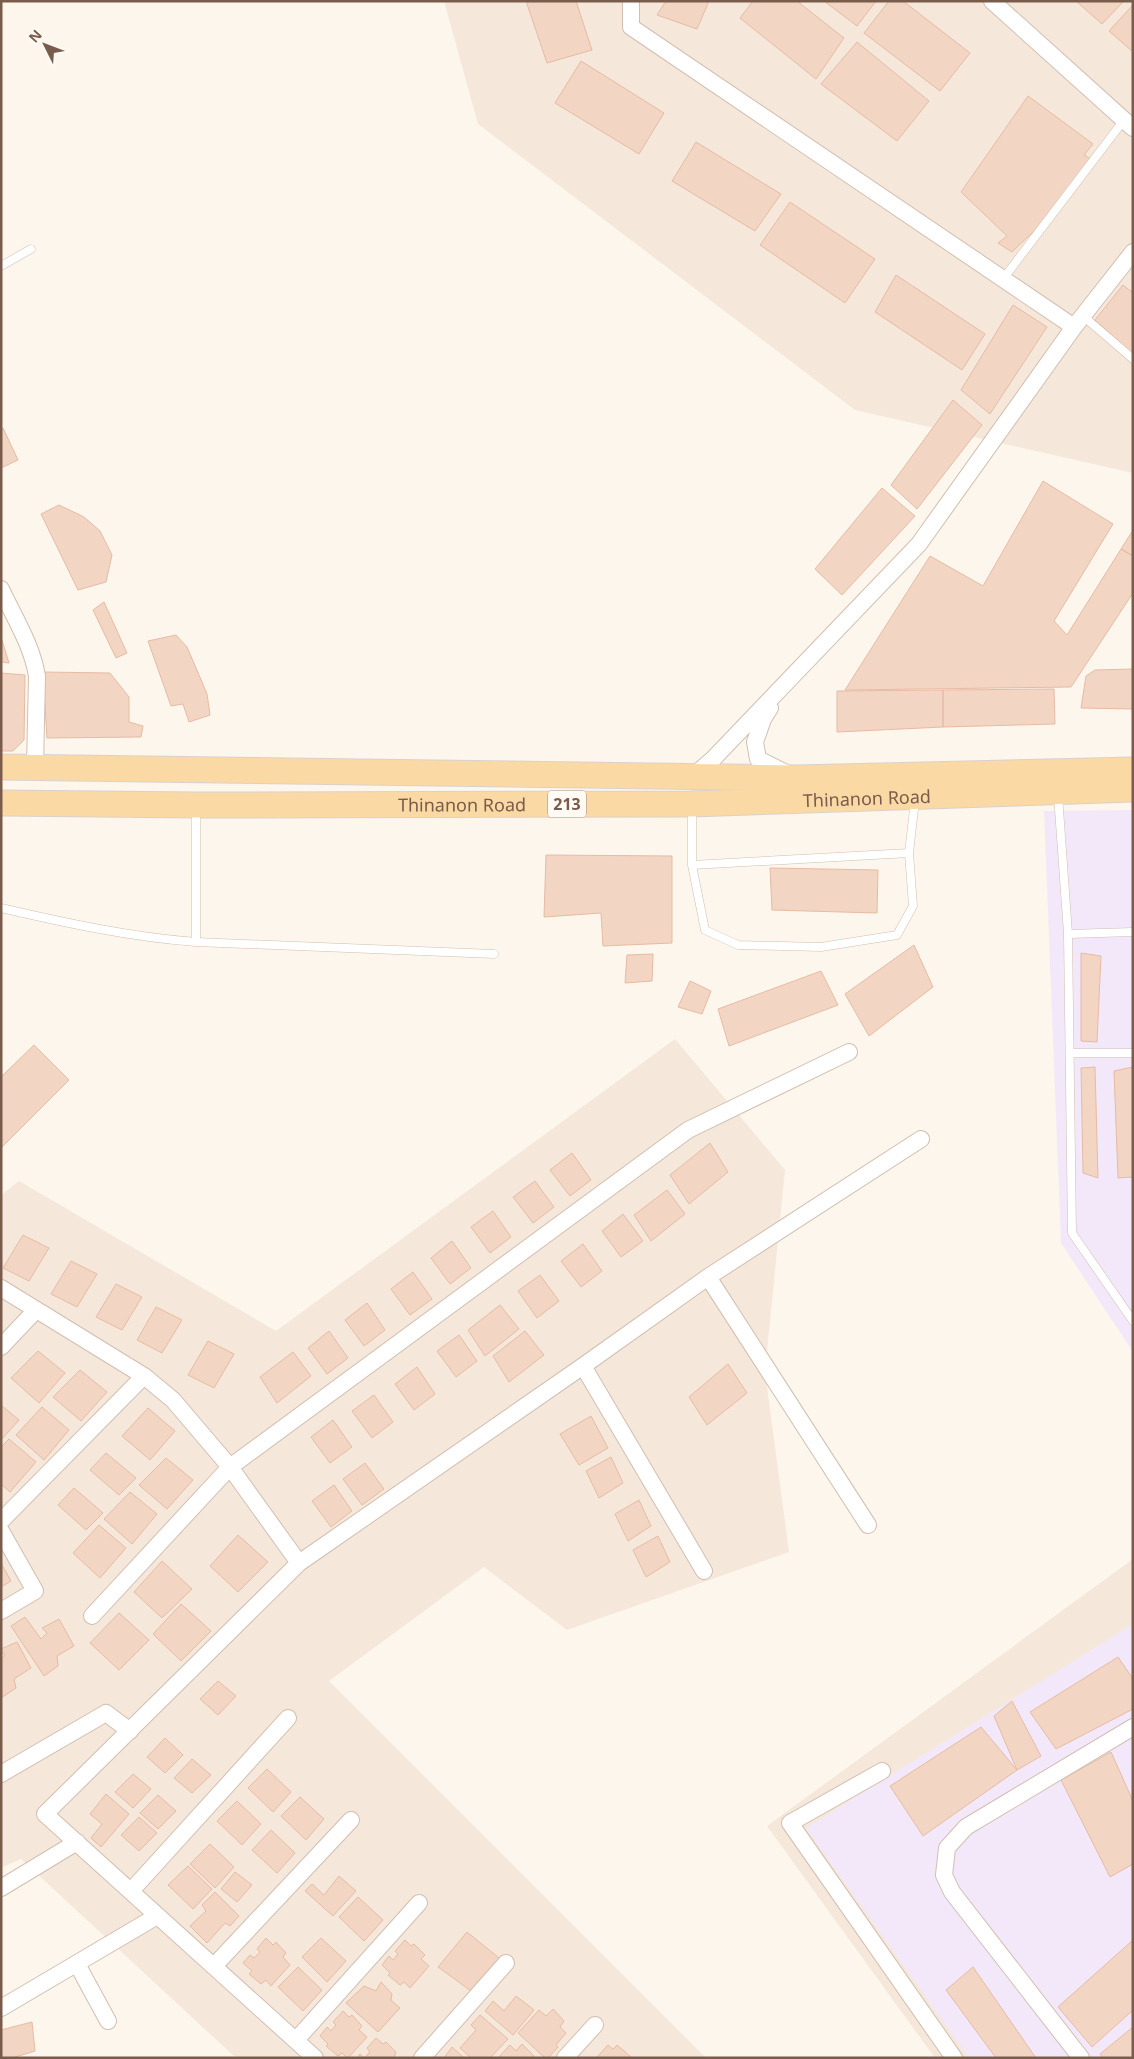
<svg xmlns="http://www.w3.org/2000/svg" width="1134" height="2059" font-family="'Noto Sans',sans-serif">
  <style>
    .residential { fill: #f5e8da }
    .education { fill: #f3e8fa }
    .building { fill: #f3d5c3; stroke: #e6bba3 }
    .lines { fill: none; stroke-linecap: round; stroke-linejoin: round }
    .service-casing { stroke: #d1beb0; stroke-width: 9 }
    .minor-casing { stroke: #d1beb0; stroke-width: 18 }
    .primary-casing { stroke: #dad1cd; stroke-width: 27 }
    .service { stroke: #fff; stroke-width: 8 }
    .minor { stroke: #fff; stroke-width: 16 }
    .primary { stroke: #fbd9a5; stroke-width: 25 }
    .labels { text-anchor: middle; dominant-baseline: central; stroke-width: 4; stroke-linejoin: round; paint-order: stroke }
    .shield { fill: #fffaf3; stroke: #a28b7f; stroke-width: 1 }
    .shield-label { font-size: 16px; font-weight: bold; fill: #7a5c4d }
    .street-label { font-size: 18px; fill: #7a5c4d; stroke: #fffaf3 }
  </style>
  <rect width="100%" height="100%" fill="#fdf6ec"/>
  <path class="residential" d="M444,1H1133V473L855,410L478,124Z
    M675,1039L785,1170L765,1372L789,1552L567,1630L484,1567L329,1681L706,2058H236L21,1859L1,1868V1195L19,1181L276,1331Z
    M1133,1559V2058H935L767,1826Z"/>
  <path class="education" d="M1133,810V1352L1061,1243L1044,811Z
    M1133,1624V2058H969L806,1828Z"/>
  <path class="building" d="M526,1H576L592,50L547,63Z
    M666,1H709L697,29L657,15Z
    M753,1H797L844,38L816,79L740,18Z
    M824,1H876L857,26Z
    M889,1H903L970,53L940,91L864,33Z
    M1076,1H1124L1102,24Z
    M1133,5V52L1109,31Z
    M857,42L929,101L897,141L821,84Z
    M581,61L664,113L639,154L555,103Z
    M1028,96L1093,144L1084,155L1091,159L1035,230L1012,252L998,243L1007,236L961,192Z
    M696,142L781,194L755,231L672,181Z
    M790,202L875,259L845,303L760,245Z
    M896,275L985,334L962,370L875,312Z
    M1123,285L1133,293V354L1095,320Z
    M1013,305L1047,327L990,414L961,390Z
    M953,400L982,425L917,509L891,485Z
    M3,428L18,460L1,468V429Z
    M1043,481L1113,524L1054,621L1067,635L1121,549L1133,556V593L1071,687L845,690L930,556L983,586Z
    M882,488L915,516L842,595L815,569Z
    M59,505L84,517L100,531L112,555L106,582L78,590L41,514Z
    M1133,530V556L1121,549Z
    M104,602L127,653L116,658L93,610Z
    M176,635L187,647L199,675L207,694L210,715L189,722L183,704L171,706L148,641Z
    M1,637L9,663L1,662Z
    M1133,669V709L1081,708L1086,676L1095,670Z
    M43,672L110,673L129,697V722L143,726L141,737L47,738Z
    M1,673L25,675L24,740L13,751H1Z
    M1054,689L1055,724L943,727V690Z
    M943,690V727L837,732V691Z
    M546,855L672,856V943L603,946L601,913L544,917Z
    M770,868L878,870L877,913L772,910Z
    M914,945L933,987L869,1036L845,994Z
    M1081,953L1101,956L1097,1042L1081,1041Z
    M653,954L652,981L625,983L627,955Z
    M821,971L838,1005L729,1046L718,1009Z
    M690,981L711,991L702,1014L678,1007Z
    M34,1045L69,1080L1,1148V1077Z
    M1095,1067L1098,1178L1083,1173L1081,1068Z
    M1133,1067V1177L1118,1178L1114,1071Z
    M710,1143L728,1172L689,1204L670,1175Z
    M572,1153L591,1180L570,1196L550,1170Z
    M535,1181L554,1207L533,1223L513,1197Z
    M667,1190L685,1214L651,1241L634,1215Z
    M493,1211L511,1237L490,1253L471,1227Z
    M623,1214L643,1241L621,1257L602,1231Z
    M23,1235L49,1248L29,1281L3,1268Z
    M452,1241L471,1268L450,1284L431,1258Z
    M583,1244L602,1271L581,1287L561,1261Z
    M71,1261L97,1274L77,1307L51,1294Z
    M413,1272L432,1299L410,1315L391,1289Z
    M540,1275L559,1301L537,1318L518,1291Z
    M116,1284L142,1297L122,1330L96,1317Z
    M367,1303L385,1330L364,1346L345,1320Z
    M500,1305L519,1329L485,1356L468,1330Z
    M156,1307L182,1320L162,1353L137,1340Z
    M329,1331L348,1358L327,1374L308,1348Z
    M525,1331L544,1355L509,1382L493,1356Z
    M459,1335L477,1361L456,1377L437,1351Z
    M208,1341L234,1354L214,1388L188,1375Z
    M38,1351L65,1373L39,1403L11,1378Z
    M293,1352L311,1376L277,1403L260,1377Z
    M728,1364L747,1393L707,1425L689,1397Z
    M417,1367L435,1394L414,1410L395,1384Z
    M80,1370L107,1392L81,1421L53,1397Z
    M374,1395L393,1422L372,1438L352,1411Z
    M1,1405L19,1420L1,1440Z
    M42,1407L69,1430L44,1460L16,1435Z
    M148,1408L175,1431L150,1460L122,1436Z
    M591,1416L608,1448L579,1465L560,1434Z
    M333,1420L352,1447L330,1463L311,1437Z
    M9,1439L36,1462L10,1492L1,1484V1447Z
    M106,1453L136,1478L119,1495L90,1470Z
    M611,1457L623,1483L599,1498L586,1471Z
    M166,1458L193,1480L167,1509L139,1485Z
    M365,1463L384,1489L362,1505L343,1479Z
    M334,1485L352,1511L331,1527L312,1501Z
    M74,1488L103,1513L86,1530L58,1505Z
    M130,1492L157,1514L132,1544L104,1519Z
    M639,1500L651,1526L628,1541L615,1514Z
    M99,1525L126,1548L100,1578L73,1553Z
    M238,1535L268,1562L238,1592L210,1566Z
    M658,1536L670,1562L646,1577L633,1550Z
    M162,1561L192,1589L162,1618L134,1592Z
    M1,1563L11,1581L1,1587Z
    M181,1604L211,1631L181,1661L153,1634Z
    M119,1613L149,1640L119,1670L90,1643Z
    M25,1617L41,1639L47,1633L42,1628L59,1619L74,1646L57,1656L58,1666L44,1676L11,1626Z
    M17,1642L31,1668L14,1679L16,1688L1,1698V1659L5,1655L1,1652V1649Z
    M1118,1657L1133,1679V1709L1056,1749L1030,1712Z
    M218,1681L236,1696L218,1715L200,1699Z
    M1012,1701L1041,1756L1017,1770L994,1716Z
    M981,1727L1017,1770L923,1836L890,1786Z
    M165,1738L183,1755L165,1773L147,1757Z
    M1111,1752L1133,1801V1864L1110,1877L1061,1780Z
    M192,1759L211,1775L192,1793L174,1778Z
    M267,1769L291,1792L273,1812L248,1788Z
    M133,1774L151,1789L133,1808L115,1792Z
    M106,1794L129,1814L101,1847L91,1838L102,1824L90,1814Z
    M158,1795L176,1811L158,1829L140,1813Z
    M300,1797L324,1819L306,1840L281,1816Z
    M237,1801L261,1824L242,1845L217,1821Z
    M139,1817L157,1833L139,1851L121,1835Z
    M271,1830L295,1853L277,1873L252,1850Z
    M210,1844L234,1867L215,1888L190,1864Z
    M188,1866L212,1889L193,1909L168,1885Z
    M235,1872L252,1885L237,1902L221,1889Z
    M339,1876L356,1891L333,1916L305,1891L312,1884L324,1895Z
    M215,1892L239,1916L230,1926L225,1923L207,1943L190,1926L206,1911L202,1905Z
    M358,1897L383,1920L364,1941L339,1917Z
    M467,1932L499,1958L471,1991L438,1967Z
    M266,1938L273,1945L276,1942L286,1953L283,1957L290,1965L271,1986L266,1980L261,1984L249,1974L252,1971L243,1963L250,1955L254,1958L260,1952L257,1949Z
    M321,1938L346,1961L327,1982L302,1957Z
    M405,1940L411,1946L414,1944L425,1955L421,1959L429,1966L410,1988L404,1982L400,1985L388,1975L390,1973L382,1965L389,1956L393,1960L398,1954L395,1951Z
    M1133,1940V2010L1092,2047L1058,2007Z
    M298,1967L322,1990L303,2011L278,1987Z
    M973,1967L1036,2058H996L946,1990Z
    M381,1982L392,1994L391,2000L400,2008L378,2032L346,2003L364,1986L376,1991Z
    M516,1996L534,2010L513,2035L485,2011L493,2001L504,2011Z
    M553,2009L564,2021L560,2027L566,2033L556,2045L558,2047L548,2058H545L518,2033L539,2010L546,2016Z
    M343,2011L349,2017L352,2015L362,2026L359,2030L367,2037L348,2058L342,2053L338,2056L326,2046L328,2044L320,2036L327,2027L331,2031L336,2025L333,2022Z
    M480,2015L508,2039L490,2058H471L460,2048L476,2030L471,2025Z
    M32,2022L35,2051L12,2058H1V2030Z
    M1133,2027V2058H1103L1100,2054Z
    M376,2038L383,2044L386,2042L396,2052L394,2058H357L360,2054L364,2058L370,2052L367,2048Z
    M522,2044L534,2056L533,2058H498L510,2045L516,2051Z
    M608,2045L613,2049L617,2045L632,2058H596Z
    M452,2047L464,2058H444Z"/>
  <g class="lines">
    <g class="service-casing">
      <path id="service" d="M1,266L31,249
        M1003,279L1124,120
        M1083,316L1133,359
        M1058,795L1068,934L1072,1233L1133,1321
        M692,808V865L705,930L738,945L821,947L897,935L913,906L909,853L915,800
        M692,865L909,853
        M1,908C66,923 130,937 196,942V807
        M1068,934L1133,932
        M196,942L494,954
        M1070,1053H1133"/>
    </g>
    <g class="minor-casing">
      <path id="minor" d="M631,1V27L1074,327
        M992,1L1133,128
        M1,589C14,617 32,645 37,676L35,767
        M770,708L763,719L755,742L758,759L788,774
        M692,777L713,759L919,544L1074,327L1133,252
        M708,1277L921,1139
        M1,1288L144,1376L173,1400L230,1467L299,1563
        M1,1347L36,1310
        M583,1366L704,1571
        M1,1521L144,1376
        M1,1531L35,1591L1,1611
        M92,1616L230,1467L688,1130L849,1052
        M882,1771L790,1823L954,2058
        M1,1774L106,1713L130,1731
        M1,1888L77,1842
        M131,1891L288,1718
        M77,1964L108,2021
        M214,1966L351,1820
        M1,2008L157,1916
        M296,2040L419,1903
        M315,2058L45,1814L299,1563L583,1366L708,1277L868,1525
        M422,2058L506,1963
        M565,2058L595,2025
        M1081,2058L952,1892L944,1875L947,1848L966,1827L1133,1727"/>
    </g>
    <g class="primary-casing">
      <g id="primary">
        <path d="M1,767L797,778L1133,770"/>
        <path id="s1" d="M1,803L196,805L691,804L1133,789"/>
      </g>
    </g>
    <use href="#service" class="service"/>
    <use href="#minor" class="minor"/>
    <use href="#primary" class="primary"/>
  </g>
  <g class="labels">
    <rect class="shield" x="548" y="790.5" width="38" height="27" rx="4"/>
    <g class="shield-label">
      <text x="567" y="804">213</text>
    </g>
    <g class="street-label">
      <text stroke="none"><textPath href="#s1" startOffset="866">Thinanon Road</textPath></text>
      <text stroke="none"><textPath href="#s1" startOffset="461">Thinanon Road</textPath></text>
    </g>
  </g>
  <rect width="1134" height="2059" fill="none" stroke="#7a5c4d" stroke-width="5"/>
  <g transform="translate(45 45) rotate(312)" stroke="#fffaf3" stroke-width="4" paint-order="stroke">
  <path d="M0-4L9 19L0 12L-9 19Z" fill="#7a5c4d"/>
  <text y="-8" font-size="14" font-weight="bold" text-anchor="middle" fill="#7a5c4d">N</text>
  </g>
</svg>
